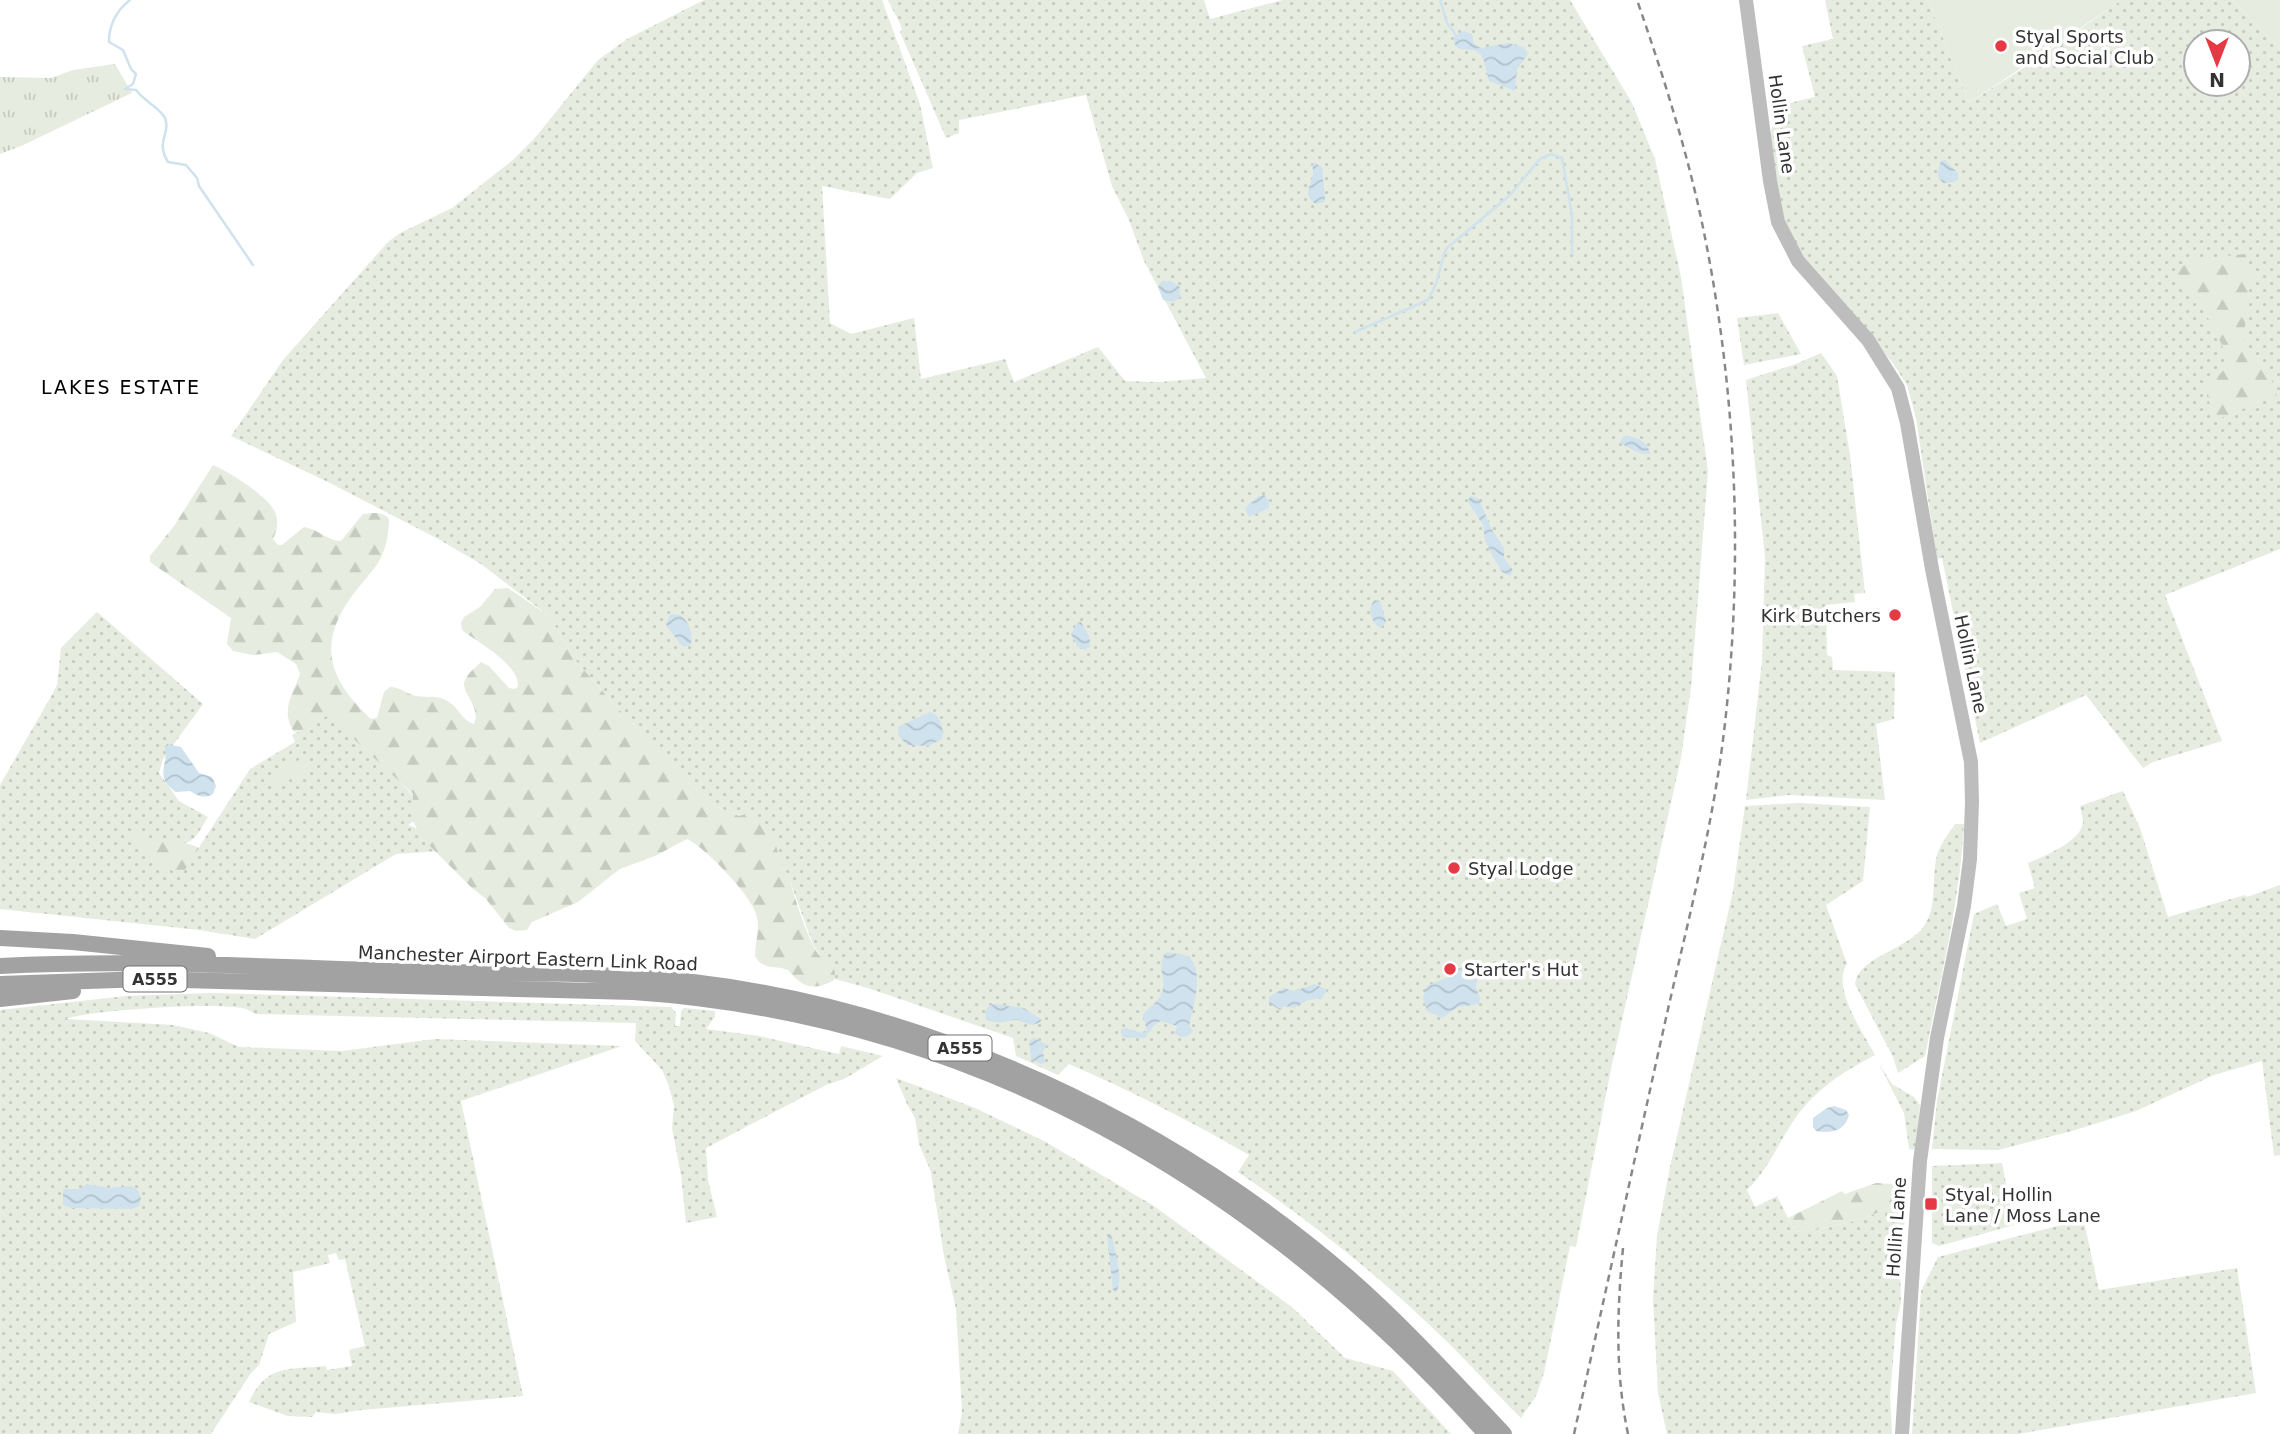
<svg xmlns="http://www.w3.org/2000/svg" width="2280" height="1434" font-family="'DejaVu Sans',sans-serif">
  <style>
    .grass { fill: url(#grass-dots); fill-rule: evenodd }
    .forest { fill: url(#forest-firs) }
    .park { fill: url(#park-tufts) }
    .garden { fill: #e6ecdf }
    .water { fill: url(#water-waves) }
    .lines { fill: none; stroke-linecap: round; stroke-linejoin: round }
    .stream { stroke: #cfe2ee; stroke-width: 2.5 }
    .secondary { stroke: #bdbdbd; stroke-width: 14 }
    .trunk { stroke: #a2a2a2; stroke-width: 16 }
    .rail { stroke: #888; stroke-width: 2.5; stroke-dasharray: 7 5; stroke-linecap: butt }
    .poi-dot { fill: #e63946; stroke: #fff; stroke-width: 2.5 }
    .labels { text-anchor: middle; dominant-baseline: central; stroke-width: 7; stroke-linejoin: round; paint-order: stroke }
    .shield { fill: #fff; stroke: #707070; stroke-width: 2 }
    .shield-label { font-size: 16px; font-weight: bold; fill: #333 }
    .poi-label { font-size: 18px; fill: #333; stroke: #fff; text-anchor: start }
    .street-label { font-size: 18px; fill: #333; stroke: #fff }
    .neighbourhood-label { font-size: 19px; letter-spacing: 2px; fill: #000; stroke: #fff }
  </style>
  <defs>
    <pattern id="grass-dots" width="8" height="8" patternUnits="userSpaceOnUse" patternTransform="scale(1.75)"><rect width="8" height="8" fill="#e6ecdf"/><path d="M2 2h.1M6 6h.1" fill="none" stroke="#c6cbc0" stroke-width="1.8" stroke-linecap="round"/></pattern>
    <pattern id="forest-firs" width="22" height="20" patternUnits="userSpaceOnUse" patternTransform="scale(1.75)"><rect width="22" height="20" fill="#e6ecdf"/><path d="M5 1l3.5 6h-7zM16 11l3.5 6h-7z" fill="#c6cbc0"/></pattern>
    <pattern id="park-tufts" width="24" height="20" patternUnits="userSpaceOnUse" patternTransform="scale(1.75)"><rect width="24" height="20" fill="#e6ecdf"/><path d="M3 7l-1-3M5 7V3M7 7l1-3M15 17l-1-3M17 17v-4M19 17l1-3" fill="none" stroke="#c6cbc0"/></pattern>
    <pattern id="water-waves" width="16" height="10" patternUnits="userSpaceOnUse" patternTransform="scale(1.75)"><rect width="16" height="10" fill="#cfe2ee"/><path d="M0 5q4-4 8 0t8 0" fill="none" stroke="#b2c2cd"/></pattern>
  </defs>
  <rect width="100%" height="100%" fill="#fff"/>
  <path class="grass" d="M704,0H882L920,104L933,168L917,173L890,199L822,186L830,323L851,334L914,318L921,379L1005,359L1014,382L1098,347L1125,381L1159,382L1206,378L1144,261L1129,220L1112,186L1086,95L959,120V133L946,138L900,32L902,29C899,19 892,10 888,0H1204L1210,19L1283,0H1570L1632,103L1655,159L1681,277L1708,471L1691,687L1681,758L1611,1069L1577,1242L1576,1247L1570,1246L1544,1373L1536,1396L1521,1418C1493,1391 1468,1361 1439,1334C1377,1274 1310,1221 1238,1172L1249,1155C1191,1121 1131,1091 1069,1064L1058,1075L1016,1056L1013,1038L868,988L831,978L812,942L788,875L739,816L713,805L704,794L693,787L611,701L576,661L549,616L481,564L440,540L328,482L231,436L283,360L388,242L400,233L452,208L514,159L534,139L598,60L627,39Z
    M1825,0H1928L1969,103L2031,63L2122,0H2232L2280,49V549L2165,595L2222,741L2153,762L2143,768L2086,695L1980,743L1942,558L1937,559L1916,418L1907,385L1892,362L1800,253L1786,225L1778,197L1770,136L1777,106L1815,97L1802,46L1833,39ZM2196,42H2238V84H2196Z
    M1778,313L1801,354L1744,365L1737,318Z
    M1821,353L1837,376L1850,455L1865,593L1854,594L1855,602L1826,605L1827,655L1832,657L1833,670L1895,672L1894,719L1876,724L1885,800L1789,795L1746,800L1762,661L1765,557L1746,380L1796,364Z
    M97,612L203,704L163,759L159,773L179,801L208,817C203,825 198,835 192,840C176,850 147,840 132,832L151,858L181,875L250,769L295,742L292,735L318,722L331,712C360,748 398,775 427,812L408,825L416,828L439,851L396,854L255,939L199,930L0,909V785L53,693L57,685L61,648Z
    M2123,791L2140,828L2168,917L2245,895L2247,897L2280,885V1155L2274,1156L2262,1061L2214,1075L2136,1111L2072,1131L1998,1150L1932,1149L1937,1101L1974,914L1997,904L2006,926L2027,919L2019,893L2035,888L2028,863C2043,857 2080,842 2083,823C2083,818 2081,811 2080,806Z
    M1799,803L1870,807L1863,881L1826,905L1847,964C1831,988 1863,1032 1875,1055C1841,1073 1814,1090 1792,1123C1777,1146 1767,1171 1747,1190L1755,1207L1777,1196L1795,1232C1836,1227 1872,1219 1907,1198L1900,1268L1901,1303L1896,1324L1890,1397L1892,1434H1667L1658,1393L1653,1299L1657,1236L1670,1167L1733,891L1745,806Z
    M1955,824H1964C1960,902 1940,980 1925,1056L1898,1073L1893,1057L1855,984C1858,957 1909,949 1924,926C1939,905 1930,875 1938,852C1942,842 1949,833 1955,824Z
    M213,993L671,1007L676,1013L675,1026H680L681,1011L684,1008L715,1011V1017L706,1029L759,1036L839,1054L841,1046L883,1056L844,1079L826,1085L706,1148L708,1180L717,1217L686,1223L681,1175L672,1128L674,1106L669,1086L662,1070L635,1041L636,1023L255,1014C252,1012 249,1010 246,1009C225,1001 87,1010 66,1019L173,1025L209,1033L239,1047L342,1051L435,1039L622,1046L461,1101L523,1396L362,1410L335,1414L316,1412L312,1417L288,1416L249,1402C267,1363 290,1370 326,1366L327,1370L352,1366L349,1350L365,1346L345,1259L339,1260L336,1253L328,1255L330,1263L293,1272L296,1322L269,1334L259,1365L251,1373L211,1434H0V1010L126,996Z
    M1879,1064L1892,1084L1914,1097L1920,1105L1916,1148L1912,1150L1909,1148L1904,1113Z
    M896,1078L975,1108L1044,1141L1154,1206L1293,1308L1345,1358L1393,1371L1451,1434H958L962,1412L956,1309L944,1256L931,1172L919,1144L915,1118L907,1104Z
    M2002,1163L2014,1225L1939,1246L1932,1243V1166Z
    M2083,1217L2099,1290L2237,1268L2256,1393L2018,1434H1912L1921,1291L1938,1257L2061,1225Z"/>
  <path class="forest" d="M2245,254L2254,275C2247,291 2248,300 2246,318C2243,343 2243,360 2269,373L2277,395L2216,420L2207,396V386L2225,369C2227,349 2219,339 2210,322C2207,316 2204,308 2200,303C2189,289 2175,295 2177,269L2198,259Z
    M213,465C229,472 268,496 275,512C279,521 277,531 273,539L278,545H282L304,527C318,529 327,541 341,541L363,514C373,513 382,511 389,519C388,563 371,569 349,600C316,648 332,683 371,719L377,718L384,692L390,687C401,687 406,694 416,696C428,698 438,694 449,702C459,708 462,721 474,724C482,706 459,692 465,680C468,673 476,667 481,662L489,666L509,688L514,689L518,687C520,664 478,643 462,630L461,623L464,617L480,607L495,589L508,588L549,616L576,661L611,701L693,787L704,794L713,805L739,816L754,812L771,829L783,869L789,876C793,894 808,940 818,954C826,964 839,966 834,980C813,992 802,987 788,970C774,965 764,971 755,956C755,943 760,931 757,917C754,898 705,847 687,839L655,856L620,869L578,902L532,922L527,930L516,931L509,928L486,899L473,889L421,837L412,819L413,794L356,741L331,713C320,720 308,731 294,732C280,710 293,695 300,674L296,664L277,652L253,655L233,651L227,644L231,618L150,562V556L174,526Z
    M131,831C158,847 178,837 199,848L181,876L151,858L150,860L142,853Z
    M1876,1183L1909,1185L1907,1198C1872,1219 1836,1227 1795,1232L1788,1218L1842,1191L1845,1194Z"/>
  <path class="park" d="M115,64L132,93L21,146L0,154V77L51,78L73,70Z"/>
  <path class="garden" d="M1928,0H2122L1969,103Z
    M2232,0H2280V49Z
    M304,757L310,768L273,789L267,778Z"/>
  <path class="water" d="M1464,31L1472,34L1474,44L1481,48L1508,43L1524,47L1528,54L1517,69L1515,91L1489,81C1487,74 1485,59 1480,54C1471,44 1457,57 1453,39L1456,35Z
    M1945,160L1958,173V179L1954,182L1943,183C1935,175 1938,171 1941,161Z
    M1313,162L1322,167L1325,199L1324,202L1316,204C1304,197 1308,190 1312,179C1314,174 1312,167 1313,162Z
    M1162,281H1171L1180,287V297L1174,302L1163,300L1158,287Z
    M1624,436C1636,437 1648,440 1650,454C1641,455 1627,448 1620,442Z
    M1264,495L1269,501V508L1249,517L1245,508L1259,496Z
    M1471,496L1479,499L1491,528L1504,548V558L1513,570L1510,576L1502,572L1492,555L1485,540L1483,525L1469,503L1468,500Z
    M1374,600L1380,601L1386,621L1381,628C1371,623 1367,610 1374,600Z
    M673,614L680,615C689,622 693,633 691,644L685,647L681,645L666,625L669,616Z
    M1081,622L1089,636L1090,647L1084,650L1077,646L1071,634L1077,623Z
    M930,712C941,715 944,729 942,739L928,746L907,745L898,735V727Z
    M167,744L181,747L199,773L212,777L216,786L213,794C204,799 198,796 190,791L176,792C153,776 169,766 165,747Z
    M1167,952L1189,956C1205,974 1193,1005 1189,1026L1193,1031L1188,1036L1180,1037L1175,1033L1177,1026L1161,1021L1155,1024L1145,1038L1122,1037L1121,1029L1126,1028L1143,1033L1147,1031L1143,1015C1150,1005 1160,1002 1163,989C1165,976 1156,961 1167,952Z
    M1473,962L1480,965L1476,987L1480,998L1479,1004L1458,1007L1442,1018L1427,1011L1423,998L1427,986L1457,973L1464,964Z
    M1315,984L1327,990L1322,998L1308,1000L1294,1008L1284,1006L1280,1010L1269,1003V997L1284,988L1294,991Z
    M996,1004L1024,1008L1042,1020C1034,1028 1027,1024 1018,1020C1002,1020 1004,1026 986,1019L985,1011L990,1005Z
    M1034,1038L1047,1045L1043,1051L1045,1063L1041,1064L1031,1059L1029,1041Z
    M1834,1106L1846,1110L1849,1115C1845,1131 1831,1134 1816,1131L1813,1127V1118L1827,1108Z
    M87,1184L109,1188L131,1186L138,1190L141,1198L139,1206L132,1209L71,1208L63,1205V1189H79Z
    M1107,1234L1112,1237C1115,1253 1124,1279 1116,1293L1113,1290Z"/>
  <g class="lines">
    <path class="stream" d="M130,0C116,11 109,24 109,42L123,50L131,69L136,74L133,84L125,89L136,90C144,101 161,109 165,118C171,134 155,141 168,162L186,165L197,178L199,186L253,265
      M1440,0L1447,23L1456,35
      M1355,332L1428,300L1436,284L1444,254L1447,248L1510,195L1540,159L1551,154L1562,158L1572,215V254"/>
    <path class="secondary" d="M1746,0L1770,181L1778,222L1798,261L1868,340L1898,388L1907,423L1932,569L1971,762L1972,802L1970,859L1964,906L1937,1038L1920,1161L1902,1434"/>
    <path class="trunk" d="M0,938L73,942L208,956
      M0,966C134,959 270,967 404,971C500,974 598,971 693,982C929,1010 1167,1121 1347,1276C1403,1325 1453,1380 1504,1434
      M0,984L146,979L633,992C975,1015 1260,1183 1486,1434
      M0,999L73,991"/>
    <path class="rail" d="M1623,1248C1617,1311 1615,1372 1628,1434
      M1574,1434C1605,1295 1635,1157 1666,1018C1688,920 1714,823 1725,723C1744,555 1736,383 1701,218C1685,144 1662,72 1637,0"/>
  </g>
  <g class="poi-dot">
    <circle cx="2001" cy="46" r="7"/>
    <circle cx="1895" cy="615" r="7"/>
    <circle cx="1454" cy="868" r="7"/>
    <circle cx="1450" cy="969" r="7"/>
    <rect x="1924" y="1197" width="14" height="14" rx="3.5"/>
  </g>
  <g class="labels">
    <g class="shield">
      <rect x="123.5" y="966.5" width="63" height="25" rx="5"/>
      <rect x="928.5" y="1035.5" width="63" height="25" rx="5"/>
    </g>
    <g class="shield-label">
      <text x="155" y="979">A555</text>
      <text x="960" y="1048">A555</text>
    </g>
    <g class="poi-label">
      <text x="2015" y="36">Styal Sports<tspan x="2015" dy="21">and Social Club</tspan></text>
      <text x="1881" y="615" text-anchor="end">Kirk Butchers</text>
      <text x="1468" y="868">Styal Lodge</text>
      <text x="1464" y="969">Starter's Hut</text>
      <text x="1945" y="1194">Styal, Hollin<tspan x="1945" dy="21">Lane / Moss Lane</tspan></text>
    </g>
    <g class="street-label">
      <text transform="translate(1782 124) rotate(82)">Hollin Lane</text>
      <text transform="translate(1971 664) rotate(78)">Hollin Lane</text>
      <text transform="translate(528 958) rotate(2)">Manchester Airport Eastern Link Road</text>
      <text transform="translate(1896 1227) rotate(-86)">Hollin Lane</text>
    </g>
    <g class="neighbourhood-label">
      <text x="121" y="387">LAKES ESTATE</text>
    </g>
  </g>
  <g transform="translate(2217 63) rotate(180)"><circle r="33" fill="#ffffff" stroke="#adadad" stroke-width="2"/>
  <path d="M0-5L12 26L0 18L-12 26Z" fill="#e63946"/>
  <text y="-10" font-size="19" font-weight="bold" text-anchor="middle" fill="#333333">N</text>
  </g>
</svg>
